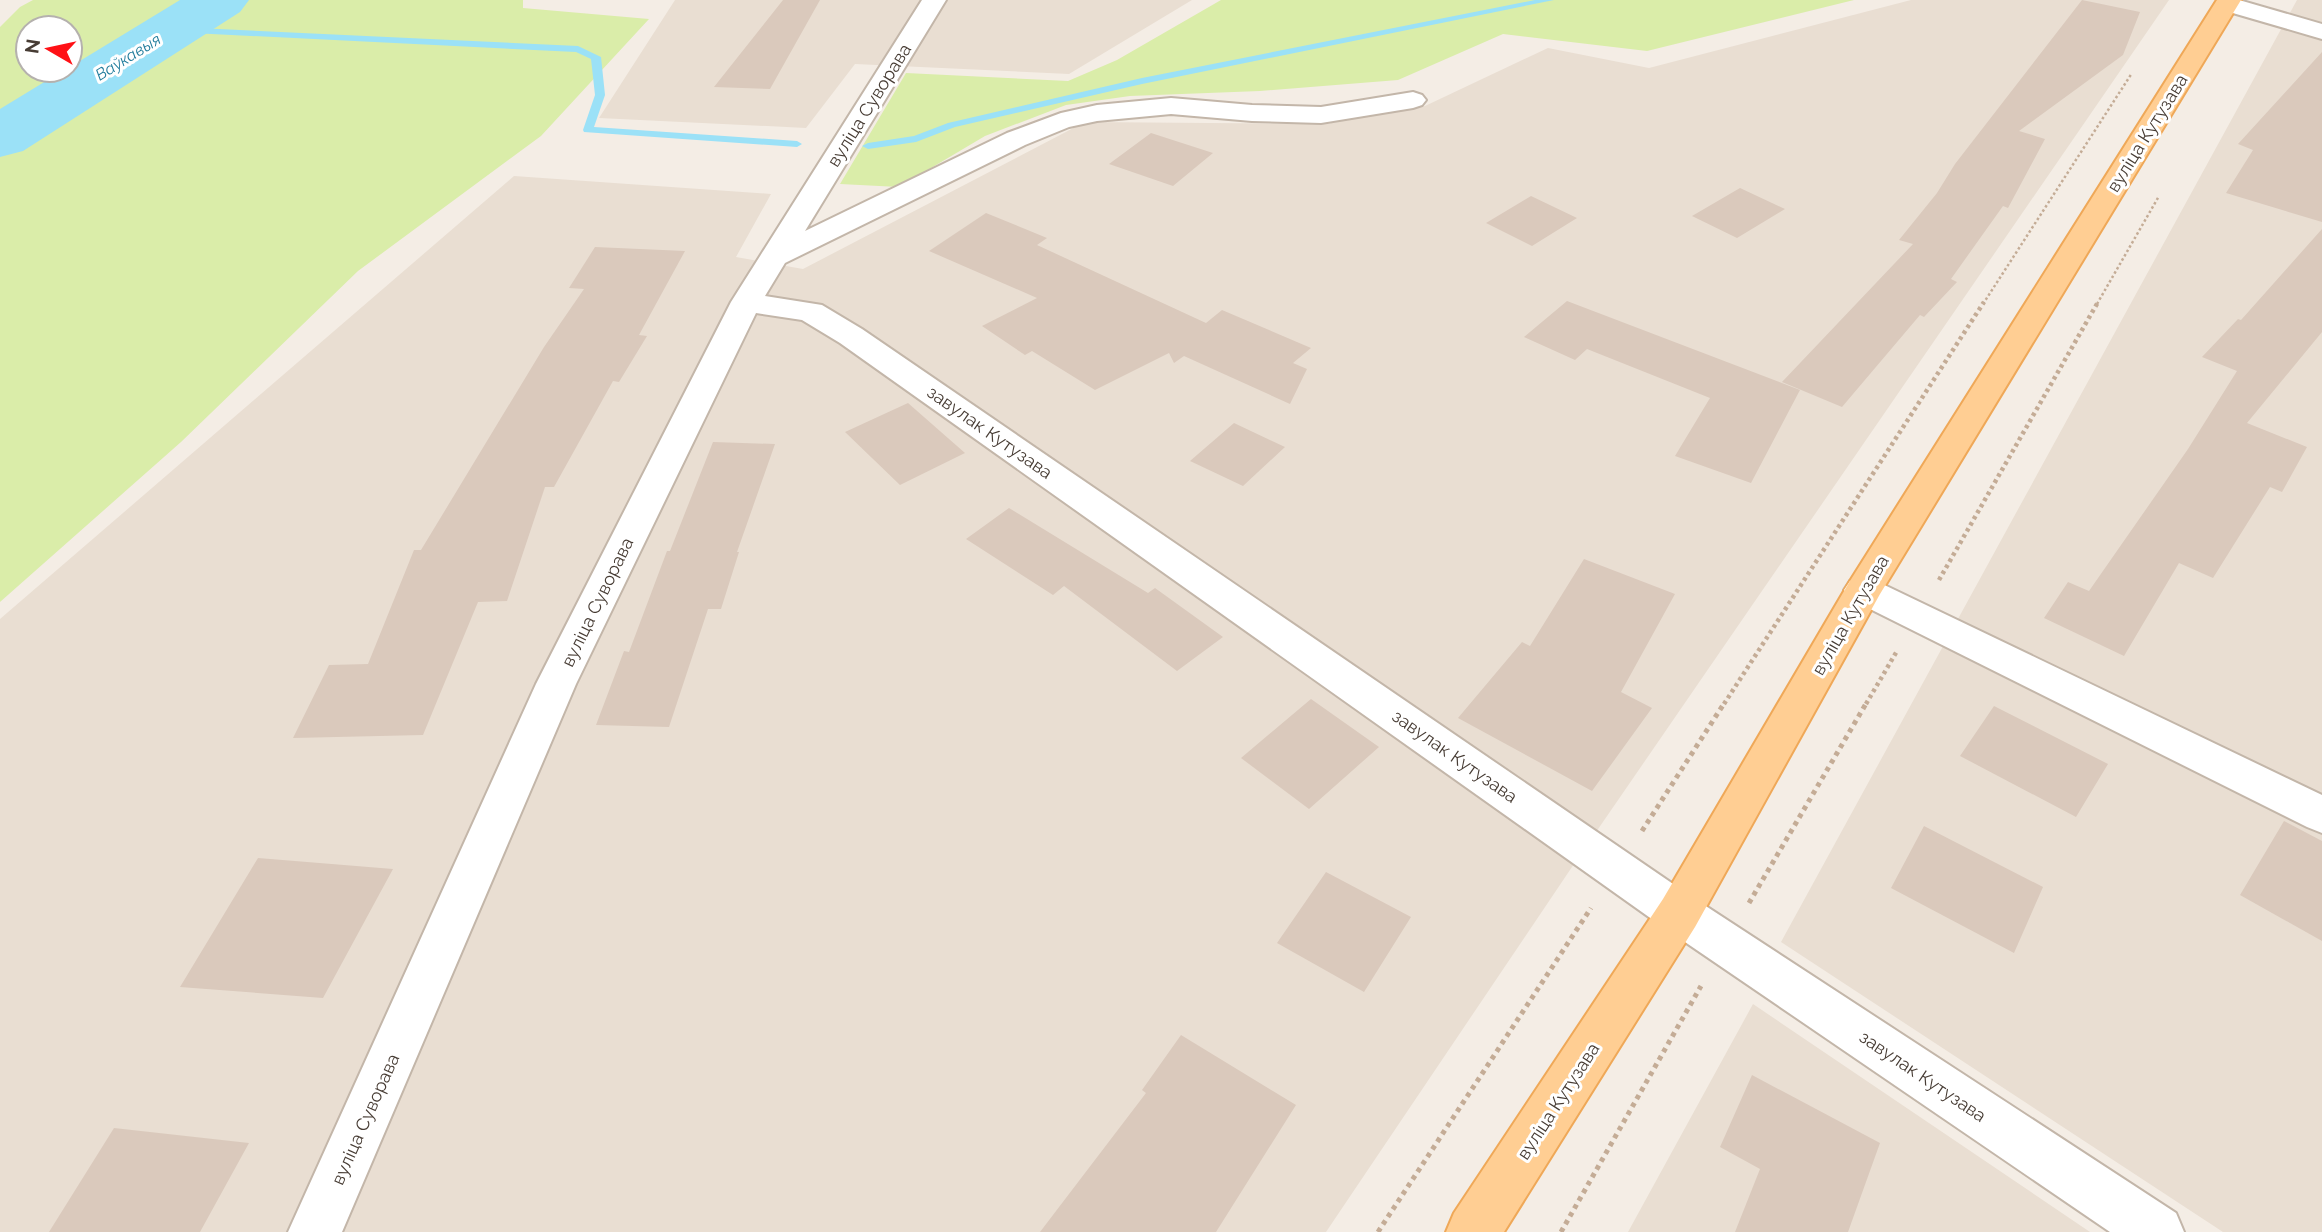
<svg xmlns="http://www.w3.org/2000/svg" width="2322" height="1232" font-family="Raleway,sans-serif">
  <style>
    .residential { fill: #e9ded2 }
    .green { fill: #daeda9; fill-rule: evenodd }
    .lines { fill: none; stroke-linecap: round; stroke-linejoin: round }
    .stream { fill: #9be1f7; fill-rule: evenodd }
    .river { fill: #9be1f7; fill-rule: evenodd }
    .building { fill: #dac9bc }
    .minor-casing { stroke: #c3b6a9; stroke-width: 4 }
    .major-casing { stroke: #efa858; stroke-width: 4 }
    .path-far2 { stroke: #c4ac96; stroke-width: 2.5; stroke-dasharray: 2.5 2.5; stroke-linecap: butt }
    .path-far1 { stroke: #c4ac96; stroke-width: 4.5; stroke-dasharray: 3.5 3.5; stroke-linecap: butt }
    .path { stroke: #c4ac96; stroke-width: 5; stroke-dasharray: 4.5 4.5; stroke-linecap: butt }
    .minor { fill: #fff; fill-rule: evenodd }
    .major { fill: #ffce93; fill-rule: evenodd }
    .labels { text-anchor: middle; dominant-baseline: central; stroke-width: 6; stroke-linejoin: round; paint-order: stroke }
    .far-water-label { font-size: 16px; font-style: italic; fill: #1f7b9b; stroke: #fff }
    .street-label { font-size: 18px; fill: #473c34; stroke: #fff }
  </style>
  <rect width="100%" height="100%" fill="#f4ede5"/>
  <path class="residential" d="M675,0H1192L1069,74L855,64L806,128L599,118Z
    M1911,0H2169L1574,864L1326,1232H0V619L514,176L771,194L736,257L803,269L1085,122L1326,124L1425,106L1548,48L1649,68Z
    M2297,0H2322V1232H2223L1781,942Z
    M1753,1004L2090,1232H1628Z"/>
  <path class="green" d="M33,0H523V8L649,19L541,136L358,271L181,442L0,602V27L20,7ZM70,28V70H28V28Z
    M1221,0H1854L1647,51L1503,34L1398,80L1260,91L1130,96L1066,105L985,136L899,187L840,184L906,73L1068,81L1117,60Z"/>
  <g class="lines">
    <path class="stream" d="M1535,0H1554L1142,84L955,127L916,142L868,149L862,146L868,143L914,136L948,123L1142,78Z
      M175,27L578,46L601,57L605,95L594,127L797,141L802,144L797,147L584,132L583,130L595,95L591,59L576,52L172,32V28Z"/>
    <path class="river" d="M180,0H249L240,12L23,151L0,157V109L64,70H70V67Z"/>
  </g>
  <path class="building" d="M783,0H820L770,89L714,87Z
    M2082,0L2140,12L2123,55L2019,131L2045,139L2008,208L2003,206L1951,279L1957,282L1924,317L1920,315L1842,407L1782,382L1913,244L1899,240L1937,193L1955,164Z
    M2322,52V222L2226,193L2253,150L2238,144Z
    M1151,133L1213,153L1173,186L1109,164Z
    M1740,188L1785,209L1737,238L1692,216Z
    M1531,196L1577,218L1532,246L1486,223Z
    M986,213L1047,238L1037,245L1206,323L1222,310L1311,348L1293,363L1307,369L1290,404L1184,356L1174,363L1169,353L1095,390L1032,351L1025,355L982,326L1037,298L929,251Z
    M2322,229V332L2247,423L2307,447L2282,492L2270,487L2213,578L2179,563L2124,656L2044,618L2068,582L2089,591L2188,449L2237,371L2202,357L2238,319L2241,320Z
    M595,247L685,251L639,335L647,336L619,382L613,381L554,487H545L507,601L478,602L423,735L293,738L329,665L368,664L414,550H421L544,347L584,289L569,288Z
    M1567,301L1800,390L1751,483L1675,456L1710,398L1587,349L1575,360L1524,337Z
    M908,403L965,453L900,485L845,432Z
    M1234,423L1285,447L1243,486L1190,461Z
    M713,442L775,444L737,552H739L721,609H708L669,727L596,725L624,651L629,652L667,551H670Z
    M1009,508L1148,593L1155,588L1223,637L1177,671L1064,586L1053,595L966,539Z
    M1584,559L1675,594L1621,692L1652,708L1592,791L1458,718L1522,642L1530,646Z
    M1311,699L1379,747L1309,809L1241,758Z
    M1994,706L2108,764L2076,817L1960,756Z
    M2284,821L2322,841V941L2240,895Z
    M1924,826L2043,887L2014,953L1891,888Z
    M258,858L393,869L323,998L180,987Z
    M1326,872L1411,917L1364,992L1277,943Z
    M1181,1035L1296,1105L1216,1232H1040L1146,1093L1142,1090Z
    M1752,1075L1880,1143L1848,1232H1735L1760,1169L1720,1147Z
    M114,1128L249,1143L200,1232H49Z"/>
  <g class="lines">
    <g class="minor-casing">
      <path id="minor" d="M922,0H946L805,231L1007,133L1061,113L1097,105L1171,98L1252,105L1321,107L1413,92L1422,95L1426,100L1422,105L1413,108L1321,123L1252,121L1171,114L1097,121L1069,127L1025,145L785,263L765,296L822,305L862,329L1695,899L2176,1213L2184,1232H2110L1663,927L840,343L802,320L756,313L576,684L342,1232H288L536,684L731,302Z
        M2218,0H2239L2322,24V39L2219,9L2215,4Z
        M1863,577L1876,581L2322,795V833L2307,827L1850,599L1844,590L1850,581Z"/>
    </g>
    <g class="major-casing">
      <path id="major" d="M2217,0H2241L1880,594L1695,927L1504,1232H1446L1454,1213L1663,899L1850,581Z"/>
    </g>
    <path class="path-far2" d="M1983,304L2132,73
      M2097,304L2159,196"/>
    <path class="path-far1" d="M1939,580L2098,302
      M1724,704L1984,302
      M1866,704L1897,651"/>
    <path class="path" d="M1642,831L1725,702
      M1749,903L1867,702
      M1378,1232L1591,908
      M1561,1232L1701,986"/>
    <use href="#minor" class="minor"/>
    <use href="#major" class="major"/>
  </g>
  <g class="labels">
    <g class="far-water-label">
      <text transform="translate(128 57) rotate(-32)">Ваўкавыя</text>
    </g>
    <g class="street-label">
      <text transform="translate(869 105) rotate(-58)">вуліца Суворава</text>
      <text transform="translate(2147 133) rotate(-58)">вуліца Кутузава</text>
      <text transform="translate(990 432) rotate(35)">завулак Кутузава</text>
      <text transform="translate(597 602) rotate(-64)">вуліца Суворава</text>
      <text transform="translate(1850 615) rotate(-60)">вуліца Кутузава</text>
      <text transform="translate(1455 756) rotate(35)">завулак Кутузава</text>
      <text transform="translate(1923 1076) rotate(34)">завулак Кутузава</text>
      <text transform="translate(1558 1101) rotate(-57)">вуліца Кутузава</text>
      <text transform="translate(365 1119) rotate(-66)">вуліца Суворава</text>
    </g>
  </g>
  <g transform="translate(49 49) rotate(279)"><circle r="33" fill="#ffffff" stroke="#b5b1ae" stroke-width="2"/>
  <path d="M0-5L12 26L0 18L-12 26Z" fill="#ff1116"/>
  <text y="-10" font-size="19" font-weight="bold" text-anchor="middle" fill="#473c34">N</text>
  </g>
</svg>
